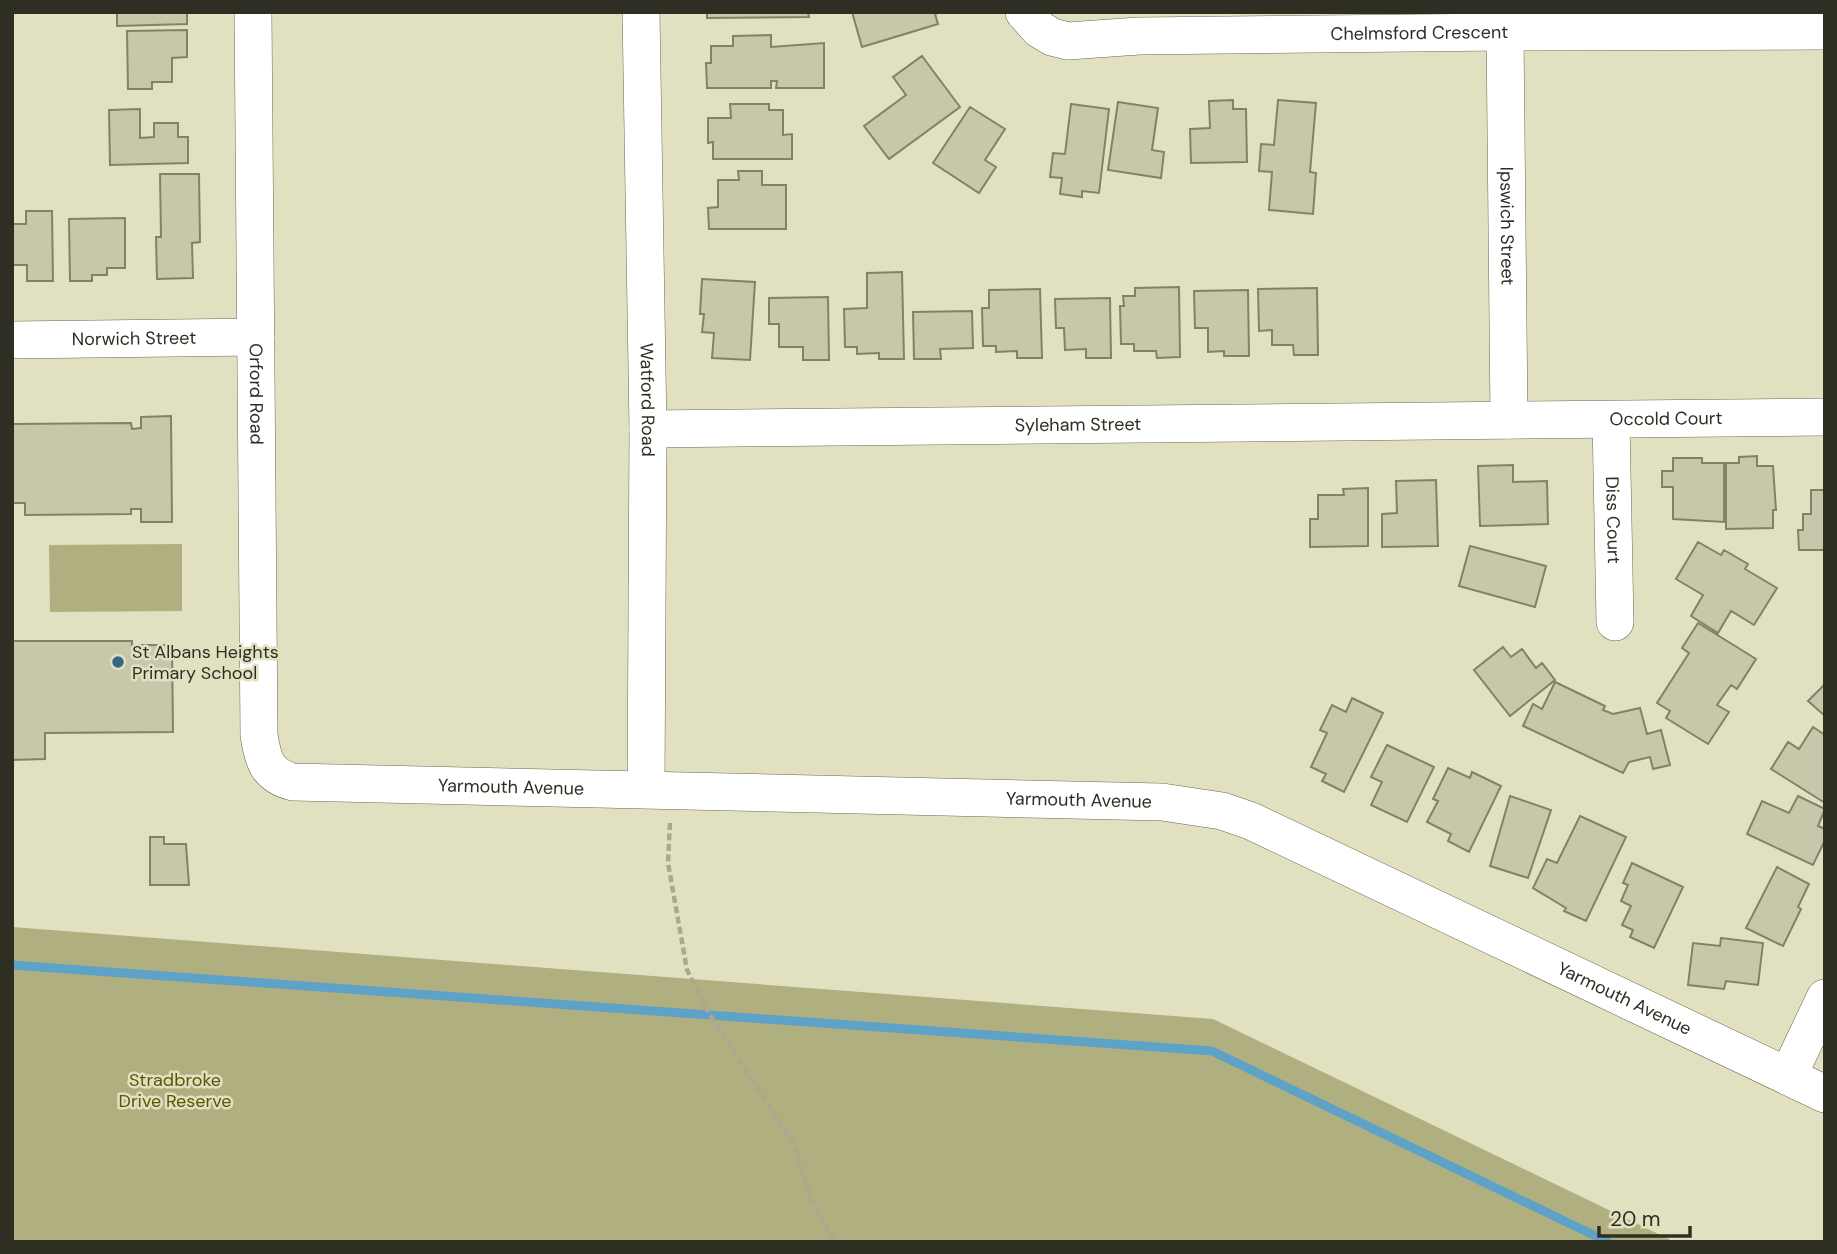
<svg xmlns="http://www.w3.org/2000/svg" width="1837" height="1254" font-family="'DM Sans',sans-serif">
  <style>
    .green { fill: #b0af7f }
    .lines { fill: none; stroke-linecap: round; stroke-linejoin: round }
    .stream { stroke: #5ea3c7; stroke-width: 9 }
    .building { fill: #c7c7a9; stroke: #838266; stroke-width: 2 }
    .minor-casing { stroke: #6a694e; stroke-width: 38 }
    .path { stroke: #a9a990; stroke-width: 4.5; stroke-dasharray: 7 3.5; stroke-linecap: butt }
    .minor { stroke: #fff; stroke-width: 37 }
    .poi-dot { fill: #336984; stroke: #e1e1c2; stroke-width: 2.5 }
    .labels { text-anchor: middle; dominant-baseline: central; stroke-width: 5; stroke-linejoin: round; paint-order: stroke }
    .street-label { font-size: 18px; fill: #2e2e22; stroke: #e1e1c2 }
    .poi-label { font-size: 18px; fill: #2e2e22; stroke: #e1e1c2; text-anchor: start }
    .park-label { font-size: 18px; fill: #5a5703; stroke: #e1e1c2 }
  </style>
  <rect width="100%" height="100%" fill="#e1e1c2"/>
  <path class="green" d="M182,544V611L50,612L49,545Z
    M12,927L1213,1019L1675,1242H12Z"/>
  <g class="lines">
    <path class="stream" d="M12,965L1212,1051L1608,1242"/>
  </g>
  <path class="building" d="M117,12H187V24L117,26Z
    M707,12H808L809,17L707,18Z
    M852,12H941L935,14L938,24L862,47Z
    M187,30V57L172,58V82H152V89H128L127,31Z
    M771,35V47L824,43V88H776L777,81H771V88H707L706,63H711V46H733V36Z
    M922,56L960,107L889,159L864,126L906,95L893,77Z
    M1233,100V109H1246L1247,162L1191,163L1190,129L1210,128L1209,101Z
    M1278,100L1316,103L1310,172L1316,173L1313,214L1269,210L1272,172L1259,171L1261,144L1274,145Z
    M1118,102L1158,108L1152,150L1164,152L1161,178L1108,170Z
    M730,104H769V110H783V135L792,134V159H713V142L708,143V118H731Z
    M1071,104L1109,109L1099,193L1082,191V197L1060,194L1062,178L1050,177L1053,153L1065,154Z
    M970,107L1005,129L985,160L996,167L979,193L933,163Z
    M140,109V138L154,137V123H178V137H188V163L110,165L109,110Z
    M738,171H762V185H786V229H709L708,208L718,207V180H739Z
    M160,174H199L200,242L192,243L193,278L157,279L156,237H161Z
    M26,211H52L53,281H27V265H12V224H26Z
    M125,218V268H107V275H92V281H70L69,219Z
    M902,272L904,359H879V353L857,354V347H845L844,309L867,308V273Z
    M702,279L755,282L750,360L712,358L714,333L702,332L704,314H700Z
    M1179,287L1180,357L1157,358L1156,351H1134V344H1121L1120,306H1124L1123,296H1135V288Z
    M1317,288L1318,355H1294L1293,345H1272V330L1259,331L1258,289Z
    M1040,289L1042,358H1017V351L996,352V346H983L982,308H989V290Z
    M1248,290L1249,356H1224V351L1208,352V328H1195L1194,291Z
    M828,297L829,360H803V347H779V324H769V298Z
    M1110,298L1111,358H1086V349L1065,350L1064,328H1056L1055,299Z
    M972,311L973,348L940,349L941,359H914L913,312Z
    M171,416L172,522H141V509H131V514L25,515V503H12V424L131,423L132,429L141,428V417Z
    M1757,456V466H1773L1776,510H1773V528L1726,529V463H1739V457Z
    M1673,458H1702V463H1724V522L1673,519V487H1662V471H1673Z
    M1513,465V482L1547,481L1548,524L1480,526L1478,466Z
    M1436,480L1438,546L1382,547V514L1397,513L1396,481Z
    M1368,488V546L1310,547V519H1318V495H1344L1343,489Z
    M1811,490H1825V550H1799L1798,530H1803V514H1811Z
    M1698,542L1721,555L1724,550L1748,564L1745,569L1777,588L1754,625L1731,611L1718,633L1691,616L1703,595L1676,579Z
    M1470,546L1546,566L1535,607L1459,586Z
    M1698,623L1756,659L1737,689L1731,685L1717,705L1729,712L1708,744L1666,718L1670,711L1657,703L1689,653L1682,648Z
    M12,641H132V645H172L173,732L45,733V759L12,760Z
    M1503,647L1511,657L1522,649L1536,668L1542,663L1555,680L1510,716L1474,670Z
    M1555,682L1605,706L1603,710L1613,714L1640,708L1647,734L1661,730L1670,765L1653,769L1650,757L1629,762L1623,773L1523,726L1533,704L1542,709Z
    M1825,684V716L1808,701Z
    M1352,698L1383,713L1344,792L1322,781L1326,774L1311,767L1327,733L1320,730L1332,705L1346,712Z
    M1813,727L1825,735V803L1771,769L1788,742L1799,749Z
    M1387,745L1434,767L1407,822L1371,805L1382,782L1371,777Z
    M1448,768L1470,778L1472,772L1501,786L1469,852L1448,841L1451,834L1427,822L1438,801L1433,799Z
    M1510,796L1551,810L1528,878L1490,866Z
    M1798,796L1825,809L1818,826L1825,829V840L1813,865L1747,834L1762,801L1789,813Z
    M1580,816L1626,837L1586,921L1564,911L1566,908L1533,888L1547,859L1557,863Z
    M150,837H164V844H186L189,885H150Z
    M1632,863L1683,887L1654,948L1630,937L1633,930L1622,925L1631,906L1621,901L1628,885L1623,883Z
    M1777,867L1809,884L1798,907L1801,909L1783,946L1746,928Z
    M1721,938L1763,943L1758,985L1726,981L1724,989L1688,985L1693,943L1720,946Z"/>
  <g class="lines">
    <g class="minor-casing">
      <g id="minor">
        <path id="s1" d="M253,12L259,735C263,761 267,775 293,782L1162,802L1222,811L1251,821L1825,1094"/>
        <path id="s2" d="M641,12L648,429L646,789"/>
        <path id="s3" d="M1024,12L1039,29L1052,37L1068,41L1139,36L1505,32L1825,31"/>
        <path id="s4" d="M1505,32L1509,420"/>
        <path id="s5" d="M12,340L256,337"/>
        <path id="s6" d="M1611,420L1615,622"/>
        <path id="s7" d="M648,429L1825,417"/>
        <path d="M1788,1076L1825,998"/>
      </g>
    </g>
    <path class="path" d="M670,823L668,863L687,970L710,1015L794,1144L810,1197L834,1242"/>
    <use href="#minor" class="minor"/>
  </g>
  <circle class="poi-dot" cx="118" cy="662" r="7"/>
  <g class="labels">
    <g class="street-label">
      <text stroke="none"><textPath href="#s3" startOffset="406">Chelmsford Crescent</textPath></text>
      <text stroke="none"><textPath href="#s4" startOffset="194">Ipswich Street</textPath></text>
      <text stroke="none"><textPath href="#s5" startOffset="122">Norwich Street</textPath></text>
      <text stroke="none"><textPath href="#s1" startOffset="382">Orford Road</textPath></text>
      <text stroke="none"><textPath href="#s2" startOffset="388">Watford Road</textPath></text>
      <text stroke="none"><textPath href="#s7" startOffset="1018">Occold Court</textPath></text>
      <text stroke="none"><textPath href="#s7" startOffset="430">Syleham Street</textPath></text>
      <text stroke="none"><textPath href="#s6" startOffset="100">Diss Court</textPath></text>
      <text stroke="none"><textPath href="#s1" startOffset="1004">Yarmouth Avenue</textPath></text>
      <text stroke="none"><textPath href="#s1" startOffset="1572">Yarmouth Avenue</textPath></text>
      <text stroke="none"><textPath href="#s1" startOffset="2160">Yarmouth Avenue</textPath></text>
    </g>
    <g class="poi-label">
      <text x="132" y="652">St Albans Heights<tspan x="132" dy="21">Primary School</tspan></text>
    </g>
    <g class="park-label">
      <text x="175" y="1080">Stradbroke<tspan x="175" dy="21">Drive Reserve</tspan></text>
    </g>
  </g>
  <rect width="1837" height="1254" fill="none" stroke="#2e2e22" stroke-width="28"/>
  <path d="M1599 1226v10h91v-10" fill="none" stroke="#2e2e22" stroke-width="3.5"/>
  <text x="1610" y="1226" font-size="21" fill="#2e2e22" stroke="#e1e1c2" stroke-width="5" paint-order="stroke">20 m</text>
</svg>
